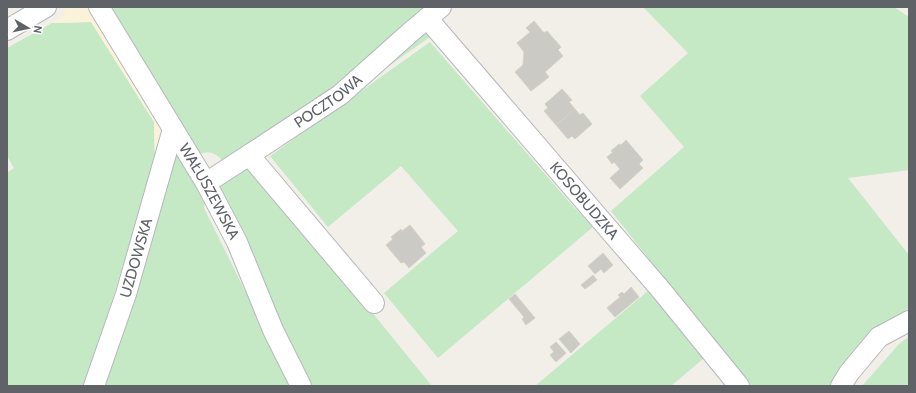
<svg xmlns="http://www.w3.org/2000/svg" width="916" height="393" font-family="Cabin,sans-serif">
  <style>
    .green { fill: #c5e8c5 }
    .sand { fill: #fbf3d9 }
    .building { fill: #cccac5; stroke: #d6d1c6 }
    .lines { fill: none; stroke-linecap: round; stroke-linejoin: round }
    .minor-casing { stroke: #b5b8bc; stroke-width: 22 }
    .minor { stroke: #fff; stroke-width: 20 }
    .labels { text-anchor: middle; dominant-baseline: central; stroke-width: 3.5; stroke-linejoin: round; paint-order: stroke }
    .street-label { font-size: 15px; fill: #5f6368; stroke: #fff }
  </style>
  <rect width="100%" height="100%" fill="#f1efe8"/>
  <path class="green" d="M112,7H427L347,80L225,163C216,153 210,149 197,155L163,99Z
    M643,7H894L909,17V170L848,178L909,255V308L874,334L831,386H749L611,211L684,147L640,96L688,53Z
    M91,22L154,122L155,160L86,386H7V173L14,168L7,156V48L52,23Z
    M427,31L434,34L358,88Z
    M430,42L571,204L593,227L438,358L384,293L458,231L401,166L328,227L270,156Z
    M176,150L206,194L204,208L292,386H100Z
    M253,166L432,386H308L217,186Z
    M648,291L704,358L671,386H535Z
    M909,337V386H862L900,343Z"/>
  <path class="sand" d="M61,7H88L90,8L164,124L163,143L118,282L155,160L154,122L91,22L52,23L66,14Z"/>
  <path class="building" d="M534,21L544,33L547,31L561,47L558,50L563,56L545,72L549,77L531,91L515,72L523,65L524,52L517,43L530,32L526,28Z
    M562,89L572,100L569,102L575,109L556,125L544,111L548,108L545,104Z
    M575,109L580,115L583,113L592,124L575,139L572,136L568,139L556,125Z
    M626,140L643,160L639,164L643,168L620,189L610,178L620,169L614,162L612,164L607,157L613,152L611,151L619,144L621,145Z
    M410,225L425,244L421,247L426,253L409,268L404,262L401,263L386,245L393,239L391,237L401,229L402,231Z
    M603,253L613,265L604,273L601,269L595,274L588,266Z
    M593,275L597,280L585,289L581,285Z
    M631,287L639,297L615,317L607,308L620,297L618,295L622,292L624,294Z
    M515,294L535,318L526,325L522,319L524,317L509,299Z
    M569,331L580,344L571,353L559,339Z
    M556,342L566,353L556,362L550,355L554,352L550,347Z"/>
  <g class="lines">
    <g class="minor-casing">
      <g id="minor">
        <path id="s1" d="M99,7L206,183L237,242L273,330L301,386"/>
        <path id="s2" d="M427,18L661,290L739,386"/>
        <path d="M7,30L46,7"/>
        <path d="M249,155L374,303"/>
        <path id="s3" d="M206,183L249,155L340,95L413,30L441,7"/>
        <path id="s4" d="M94,386L126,294L173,129"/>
        <path d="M841,386L849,373L879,337L909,321"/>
      </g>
    </g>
    <use href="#minor" class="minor"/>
  </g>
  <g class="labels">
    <g class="street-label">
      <text stroke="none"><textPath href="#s3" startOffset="147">POCZTOWA</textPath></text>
      <text stroke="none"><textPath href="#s1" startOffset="215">WAŁUSZEWSKA</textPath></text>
      <text stroke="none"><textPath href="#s2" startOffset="241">KOSOBUDZKA</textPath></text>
      <text stroke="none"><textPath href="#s4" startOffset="135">UZDOWSKA</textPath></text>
    </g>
  </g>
  <rect width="916" height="393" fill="none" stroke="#5f6368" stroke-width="16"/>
  <g transform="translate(28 28) rotate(99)" stroke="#ffffff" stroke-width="3" paint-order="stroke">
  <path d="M0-3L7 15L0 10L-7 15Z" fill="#5f6368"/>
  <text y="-6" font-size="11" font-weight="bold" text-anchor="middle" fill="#5f6368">N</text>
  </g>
</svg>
